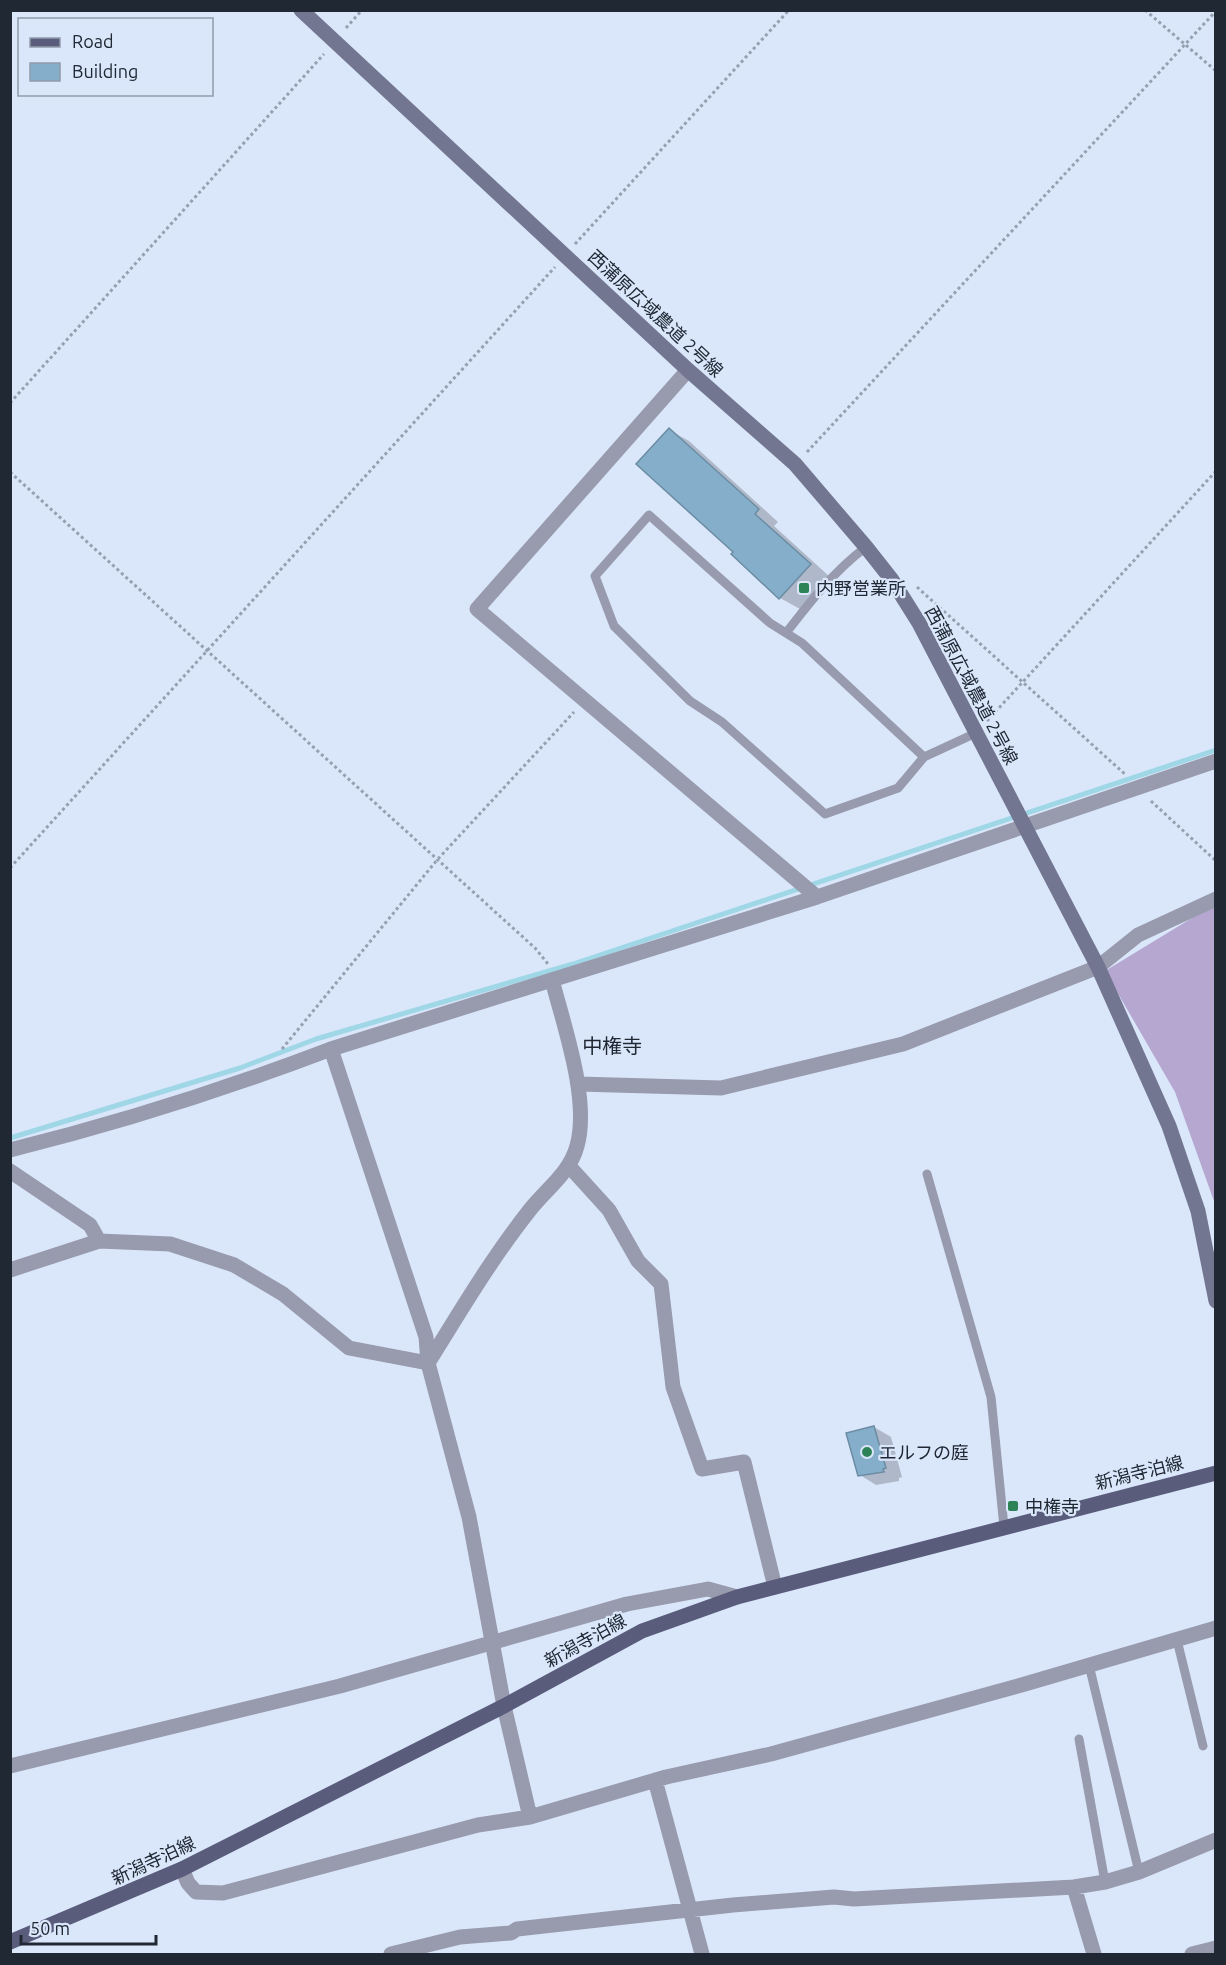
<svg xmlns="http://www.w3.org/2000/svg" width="1226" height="1965" font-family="Ubuntu,'Noto Sans JP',sans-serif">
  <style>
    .forest { fill: #b6a7d0 }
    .shadow { fill: #0003 }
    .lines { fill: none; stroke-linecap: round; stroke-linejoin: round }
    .stream { stroke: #a0d7e7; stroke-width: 5 }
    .building { fill: #85aeca; stroke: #6c8ca3; stroke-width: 1.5 }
    .path { stroke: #95a0b0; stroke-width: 3; stroke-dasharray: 3 3; stroke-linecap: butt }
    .lane { stroke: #989aad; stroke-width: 9 }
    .street { stroke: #989aad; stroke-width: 15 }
    .secondary { stroke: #737691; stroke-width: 15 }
    .primary { stroke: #5a5c7c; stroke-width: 15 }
    .poi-dot { fill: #2e8356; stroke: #dae7fa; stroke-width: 2 }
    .labels { text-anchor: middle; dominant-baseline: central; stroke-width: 4.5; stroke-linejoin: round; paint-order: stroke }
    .street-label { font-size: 18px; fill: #202834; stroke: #dae7fa }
    .poi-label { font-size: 18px; fill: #202834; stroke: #dae7fa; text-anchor: start }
    .neighbourhood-label { font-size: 20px; fill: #202834; stroke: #dae7fa }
  </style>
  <rect width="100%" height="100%" fill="#dae7fa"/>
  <path class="forest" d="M1215,904V1204L1175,1092L1105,971Z"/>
  <path class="shadow" d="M669,430L689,441L778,522L774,526L830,577L800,609L780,598Z
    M874,1427L891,1437L902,1477L899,1478V1481L876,1485L860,1475Z"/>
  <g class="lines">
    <path class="stream" d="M10,1138L240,1068L316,1039L573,964L1216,750"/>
  </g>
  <path class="building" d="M669,428L759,509L755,514L811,564L779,599L731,554L733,552L636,464Z
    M874,1426L886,1468L883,1469L884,1472L858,1476L846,1433Z"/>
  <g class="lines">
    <path class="path" d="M1145,10L1216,71
      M346,28L362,10
      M575,244L789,10
      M10,403L324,54
      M807,452L1216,11
      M10,472L535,948L548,964
      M917,587L1126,775
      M987,721L1216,471
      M1151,801L1216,861
      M10,868L555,267
      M282,1049L437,860L574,712"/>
    <path class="lane" d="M786,633C810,602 834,571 866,547
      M924,757L802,643L770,623L649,515L595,576L614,626L690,701L722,722L825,814L898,788L924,757L976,733
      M927,1174L991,1397L1004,1527
      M1177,1640L1203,1746
      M1089,1665L1139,1872
      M1079,1739L1105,1882"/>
    <path class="street" d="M688,370L477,609L817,897
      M331,1049L426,1337L428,1363L469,1517L504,1706L530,1817
      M578,1084L721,1088L903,1044L1098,967L1138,935L1216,899
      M10,1150C119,1123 226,1089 331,1049L817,897L1216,761
      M569,1166L609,1210L638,1261L661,1284L673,1387L702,1469L744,1462L775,1587
      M10,1171L90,1225L99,1241
      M10,1270L99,1241L170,1244L234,1265L283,1294L349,1348L428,1363
      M428,1363C460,1312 491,1259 529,1211C545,1190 570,1173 577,1146C590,1100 564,1026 552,980
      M10,1766L340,1686L627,1604L708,1589L737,1597
      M655,1780L702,1954
      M182,1869L188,1883L196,1892L223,1893L478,1825L530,1817L666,1777L771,1754L1025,1684L1216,1628
      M1074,1887L1094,1954
      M391,1954L460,1937L511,1933L517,1929L733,1905L834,1897L854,1899L1074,1887L1105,1882L1139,1872L1216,1840
      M1192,1954L1216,1948"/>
    <path class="secondary" d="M301,10L688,370L795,464L866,547L892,580L919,623L1098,967L1169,1126L1198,1211L1216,1301"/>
    <path class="primary" d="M10,1942L182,1869L504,1706L642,1631L737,1597L1216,1473"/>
  </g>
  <g class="poi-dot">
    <rect x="798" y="582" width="12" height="12" rx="3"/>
    <circle cx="867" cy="1452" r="6"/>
    <rect x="1007" y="1500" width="12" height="12" rx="3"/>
  </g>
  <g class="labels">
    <g class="street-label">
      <text transform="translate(656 313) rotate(43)">西蒲原広域農道 2号線</text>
      <text transform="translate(972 685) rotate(62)">西蒲原広域農道 2号線</text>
      <text transform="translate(1139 1472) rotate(-14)">新潟寺泊線</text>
      <text transform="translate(585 1640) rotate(-29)">新潟寺泊線</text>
      <text transform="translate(153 1860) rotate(-25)">新潟寺泊線</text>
    </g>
    <g class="poi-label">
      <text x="816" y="588">内野営業所</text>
      <text x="879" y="1452">エルフの庭</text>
      <text x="1025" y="1506">中権寺</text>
    </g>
    <g class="neighbourhood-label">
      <text x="612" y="1045">中権寺</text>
    </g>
  </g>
  <rect width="1226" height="1965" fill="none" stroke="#202834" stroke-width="24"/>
  <rect x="18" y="18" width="195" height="78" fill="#dae7fa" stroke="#909bab" stroke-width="1.5"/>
  <rect x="30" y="38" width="30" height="9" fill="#5a5c7c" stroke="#909bab" stroke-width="1.5"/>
  <text x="72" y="48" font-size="18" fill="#202834">Road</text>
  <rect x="30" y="63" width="30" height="18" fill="#85aeca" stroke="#909bab" stroke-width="1.5"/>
  <text x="72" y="78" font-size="18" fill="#202834">Building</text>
  <path d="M21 1935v9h135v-9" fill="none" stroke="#202834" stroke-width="3"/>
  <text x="30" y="1935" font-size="18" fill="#202834" stroke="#dae7fa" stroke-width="4.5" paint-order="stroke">50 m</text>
</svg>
